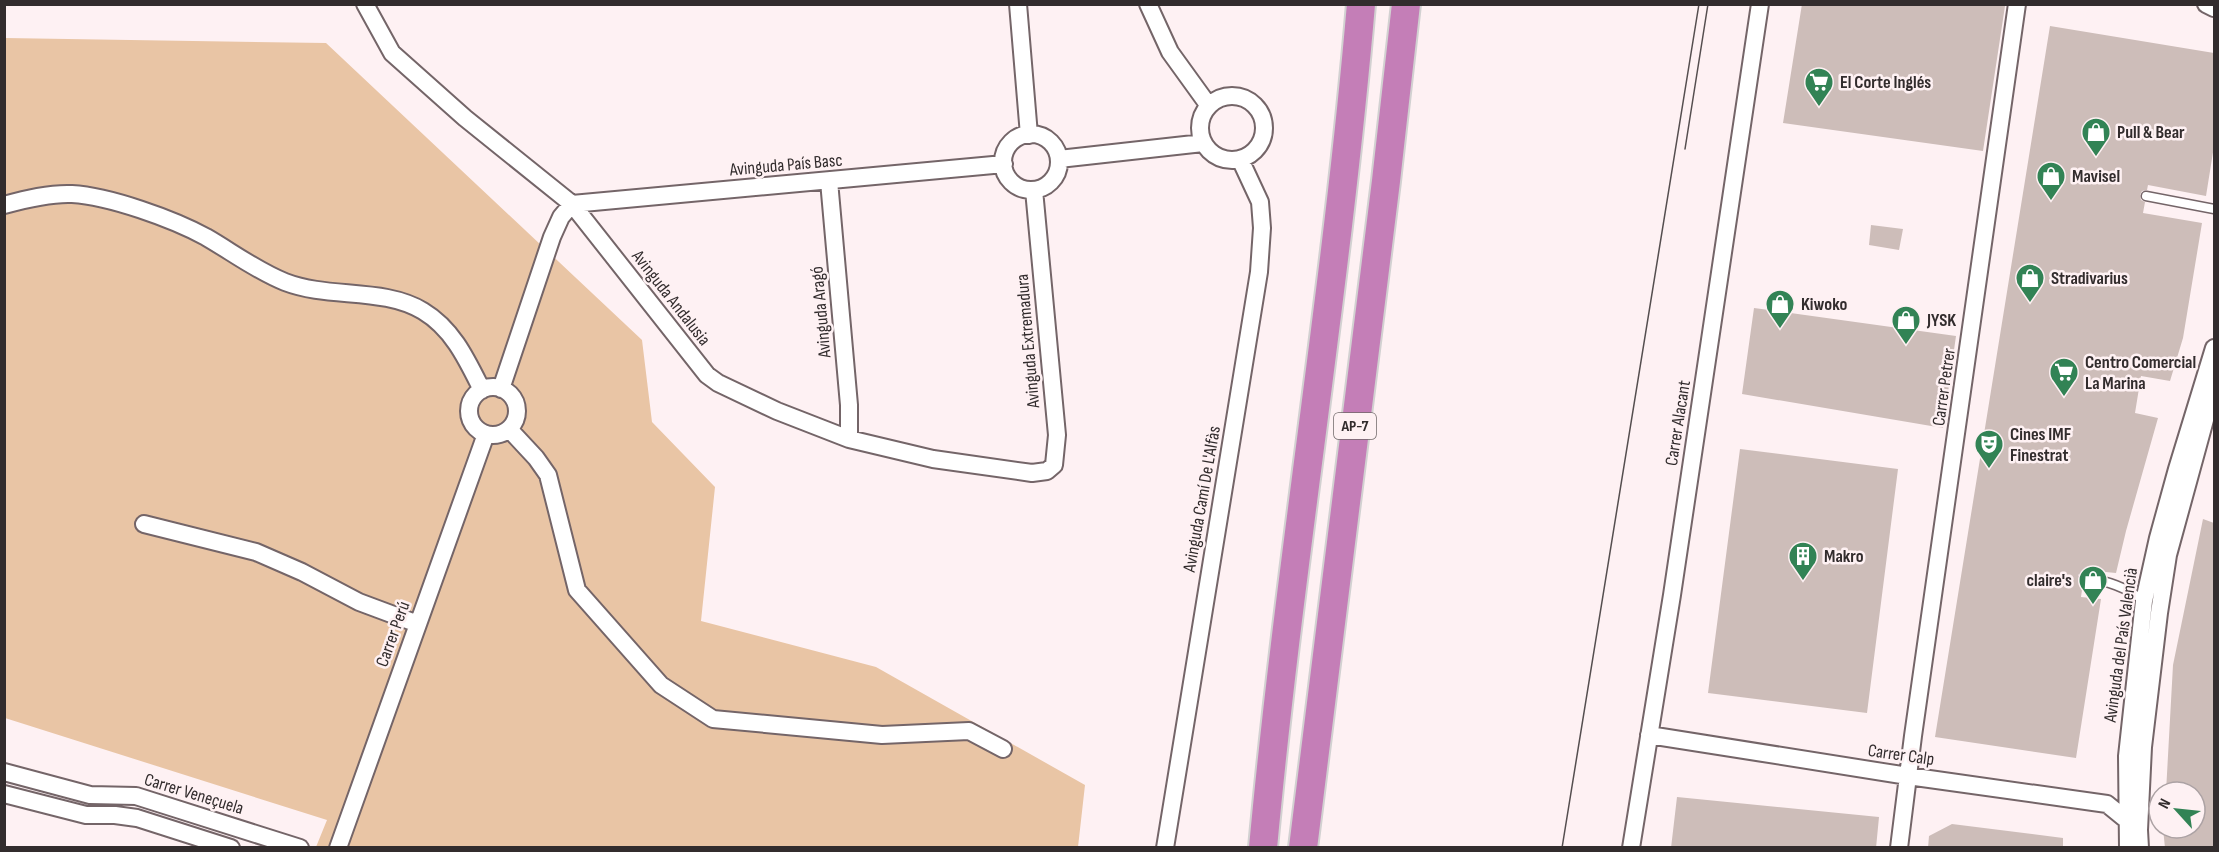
<svg xmlns="http://www.w3.org/2000/svg" width="2219" height="852" font-family="'Sofia Sans Condensed',sans-serif">
  <style>
    .green { fill: #e9c5a5 }
    .building { fill: #cdbdb9 }
    .lines { fill: none; stroke-linecap: round; stroke-linejoin: round }
    .lane-casing { stroke: #746568; stroke-width: 11 }
    .street-casing { stroke: #746568; stroke-width: 20 }
    .highway-casing { stroke: #d2d1d1; stroke-width: 32 }
    .lane { stroke: #fff; stroke-width: 8 }
    .street { stroke: #fff; stroke-width: 16 }
    .highway { stroke: #c47eb7; stroke-width: 28 }
    .tram { stroke: #554e4f; stroke-width: 1.5 }
    .labels { text-anchor: middle; dominant-baseline: central; stroke-width: 5; stroke-linejoin: round; paint-order: stroke }
    .shield { fill: #fef1f3; stroke: #6f6768; stroke-width: 1.5 }
    .shield-label { font-size: 16px; font-weight: bold; fill: #322c2d }
    .poi-label { font-size: 18px; font-weight: bold; fill: #322c2d; stroke: #fef1f3; text-anchor: start }
    .street-label { font-size: 18px; fill: #322c2d; stroke: #fef1f3 }
  </style>
  <rect width="100%" height="100%" fill="#fef1f3"/>
  <path class="green" d="M5,38L326,43L642,340L652,422L715,487L701,621L876,667L1085,785L1078,847H316L327,820L5,718Z"/>
  <path class="building" d="M1802,4L2005,6L1983,151L1783,123Z
    M2050,26L2214,53V146L2206,196L2148,185L2147,190L2142,191L2140,195L2141,200L2145,202L2143,213L2202,223L2183,338L2170,381L2141,376L2135,413L2158,418L2126,531L2116,573L2085,570L2078,575V580L2083,583L2081,597L2101,599L2076,758L1935,737Z
    M1871,225L1903,229L1899,250L1869,245Z
    M1754,308L1956,336L1943,428L1742,394Z
    M1740,449L1898,469L1867,713L1708,693Z
    M2203,519L2214,523V848H2165L2163,828H2195V792H2166L2173,665Z
    M1677,797L1879,817L1876,848H1671Z
    M1952,824L2063,838V848H1928L1929,836Z"/>
  <g class="lines">
    <g class="lane-casing">
      <path id="lane" d="M2146,196L2214,209
        M2084,577C2107,581 2126,587 2144,601"/>
    </g>
    <g class="street-casing">
      <path id="street" d="M365,4L392,53L465,118L572,204L707,375L718,383L777,411L849,439L933,459L1032,473L1047,471L1054,465L1057,435L1034,190
        M1018,4L1029,135
        M1148,4L1170,52L1209,106
        M2206,4L2214,8
        M1200 128a32 32 0 1 1 64 0a32 32 0 1 1-64 0Z
        M1003 162a28 28 0 1 1 56 0a28 28 0 1 1-56 0Z
        M1059,159L1203,143
        M829,181L849,405V439
        M4,205C26,199 50,193 72,194C109,196 173,219 206,237C232,252 257,271 285,282C329,299 383,287 423,311C453,329 467,360 482,390
        M469 411a24 24 0 1 1 48 0a24 24 0 1 1-48 0Z
        M501,389L552,237L561,217L572,204L1004,164
        M509,429L536,458L548,475L577,590L661,685L713,719L882,735L969,731L1003,749
        M144,524L256,552L302,572L359,602L418,624
        M1649,735L1908,776L2107,804L2139,830
        M4,772L90,795L136,796L300,848
        M4,794L86,815H115L137,818L231,848
        M338,848L486,434
        M1165,848L1259,272L1262,228L1260,202L1240,159
        M1631,848L1672,595L1760,4
        M1899,848L1913,736L2017,4
        M2128,848L2127,756L2144,601L2158,538L2177,469L2214,348
        M2140,848L2139,830L2143,747L2159,613L2168,555L2214,387"/>
    </g>
    <g class="highway-casing">
      <path id="highway" d="M1263,848C1289,566 1337,286 1361,4
        M1303,848L1386,181L1406,4"/>
    </g>
    <use href="#lane" class="lane"/>
    <use href="#street" class="street"/>
    <use href="#highway" class="highway"/>
    <path class="tram" d="M1685,149L1708,4
      M1562,848L1699,4"/>
  </g>
  <defs>
    <g id="supermarket-pin" transform="scale(1.5)"><path d="M0 17L-7.5 6A9.5 9.5 0 1 1 7.5 6Z" fill="#328355" stroke="#fef1f3"/><path d="M-6-5.5h2.5l.6 2H6L4.5 2H-2.5L-4.4-4H-6ZM-1.5 3.2a1.3 1.3 0 1 0 .1 0ZM3 3.2a1.3 1.3 0 1 0 .1 0Z" fill="#fff"/></g>
    <g id="shop-pin" transform="scale(1.5)"><path d="M0 17L-7.5 6A9.5 9.5 0 1 1 7.5 6Z" fill="#328355" stroke="#fef1f3"/><path d="M-5-2.5h2.3a2.7 3.5 0 0 1 5.4 0H5L5.5 6h-11ZM-1.5-2.5h3a1.5 2.3 0 0 0-3 0Z" fill="#fff"/></g>
    <g id="theatre-pin" transform="scale(1.5)"><path d="M0 17L-7.5 6A9.5 9.5 0 1 1 7.5 6Z" fill="#328355" stroke="#fef1f3"/><path d="M-5-5.5Q0-4 5-5.5V0Q5 5 0 6Q-5 5-5 0ZM-3.3-2.5H-1v1.5H-3.3ZM1-2.5H3.3v1.5H1ZM-2.8 1Q0 5.5 2.8 1Z" fill="#fff"/></g>
    <g id="building-pin" transform="scale(1.5)"><path d="M0 17L-7.5 6A9.5 9.5 0 1 1 7.5 6Z" fill="#328355" stroke="#fef1f3"/><path d="M-4-6H4V6H1V3H-1V6H-4ZM-2.5-4.3h1.7v1.8h-1.7ZM.8-4.3h1.7v1.8H.8ZM-2.5-1h1.7V.8h-1.7ZM.8-1h1.7V.8H.8Z" fill="#fff"/></g>
  </defs>
  <g fill-rule="evenodd">
    <use href="#supermarket-pin" x="1819" y="82"/>
    <use href="#shop-pin" x="2096" y="132"/>
    <use href="#shop-pin" x="2051" y="176"/>
    <use href="#shop-pin" x="2030" y="278"/>
    <use href="#shop-pin" x="1780" y="304"/>
    <use href="#shop-pin" x="1906" y="320"/>
    <use href="#supermarket-pin" x="2064" y="372"/>
    <use href="#theatre-pin" x="1989" y="444"/>
    <use href="#building-pin" x="1803" y="556"/>
    <use href="#shop-pin" x="2093" y="580"/>
  </g>
  <g class="labels">
    <rect class="shield" x="1334" y="413" width="42" height="26" rx="4.5"/>
    <g class="shield-label">
      <text x="1355" y="426">AP-7</text>
    </g>
    <g class="poi-label">
      <text x="1840" y="82">El Corte Inglés</text>
      <text x="2117" y="132">Pull &amp; Bear</text>
      <text x="2072" y="176">Mavisel</text>
      <text x="2051" y="278">Stradivarius</text>
      <text x="1801" y="304">Kiwoko</text>
      <text x="1927" y="320">JYSK</text>
      <text x="2085" y="362">Centro Comercial<tspan x="2085" dy="21">La Marina</tspan></text>
      <text x="2010" y="434">Cines IMF<tspan x="2010" dy="21">Finestrat</tspan></text>
      <text x="1824" y="556">Makro</text>
      <text x="2072" y="580" text-anchor="end">claire's</text>
    </g>
    <g class="street-label">
      <text transform="translate(786 165) rotate(-5)">Avinguda País Basc</text>
      <text transform="translate(671 298) rotate(52)">Avinguda Andalusia</text>
      <text transform="translate(821 312) rotate(-95)">Avinguda Aragó</text>
      <text transform="translate(1028 341) rotate(-95)">Avinguda Extremadura</text>
      <text transform="translate(1944 387) rotate(-82)">Carrer Petrer</text>
      <text transform="translate(1678 423) rotate(-81)">Carrer Alacant</text>
      <text transform="translate(1202 499) rotate(-80)">Avinguda Camí De L'Alfàs</text>
      <text transform="translate(393 634) rotate(-70)">Carrer Perú</text>
      <text transform="translate(2121 645) rotate(-82)">Avinguda del País Valencià</text>
      <text transform="translate(1901 755) rotate(8)">Carrer Calp</text>
      <text transform="translate(194 794) rotate(17)">Carrer Veneçuela</text>
    </g>
  </g>
  <rect width="2219" height="852" fill="none" stroke="#322c2d" stroke-width="12"/>
  <g transform="translate(2177 810) rotate(297)"><circle r="28" fill="#fef1f3" stroke="#aca2a4" stroke-width="1.5"/>
  <path d="M0-4.5L10 22L0 15L-10 22Z" fill="#328355"/>
  <text y="-9" font-size="16" font-weight="bold" text-anchor="middle" fill="#322c2d">N</text>
  </g>
</svg>
